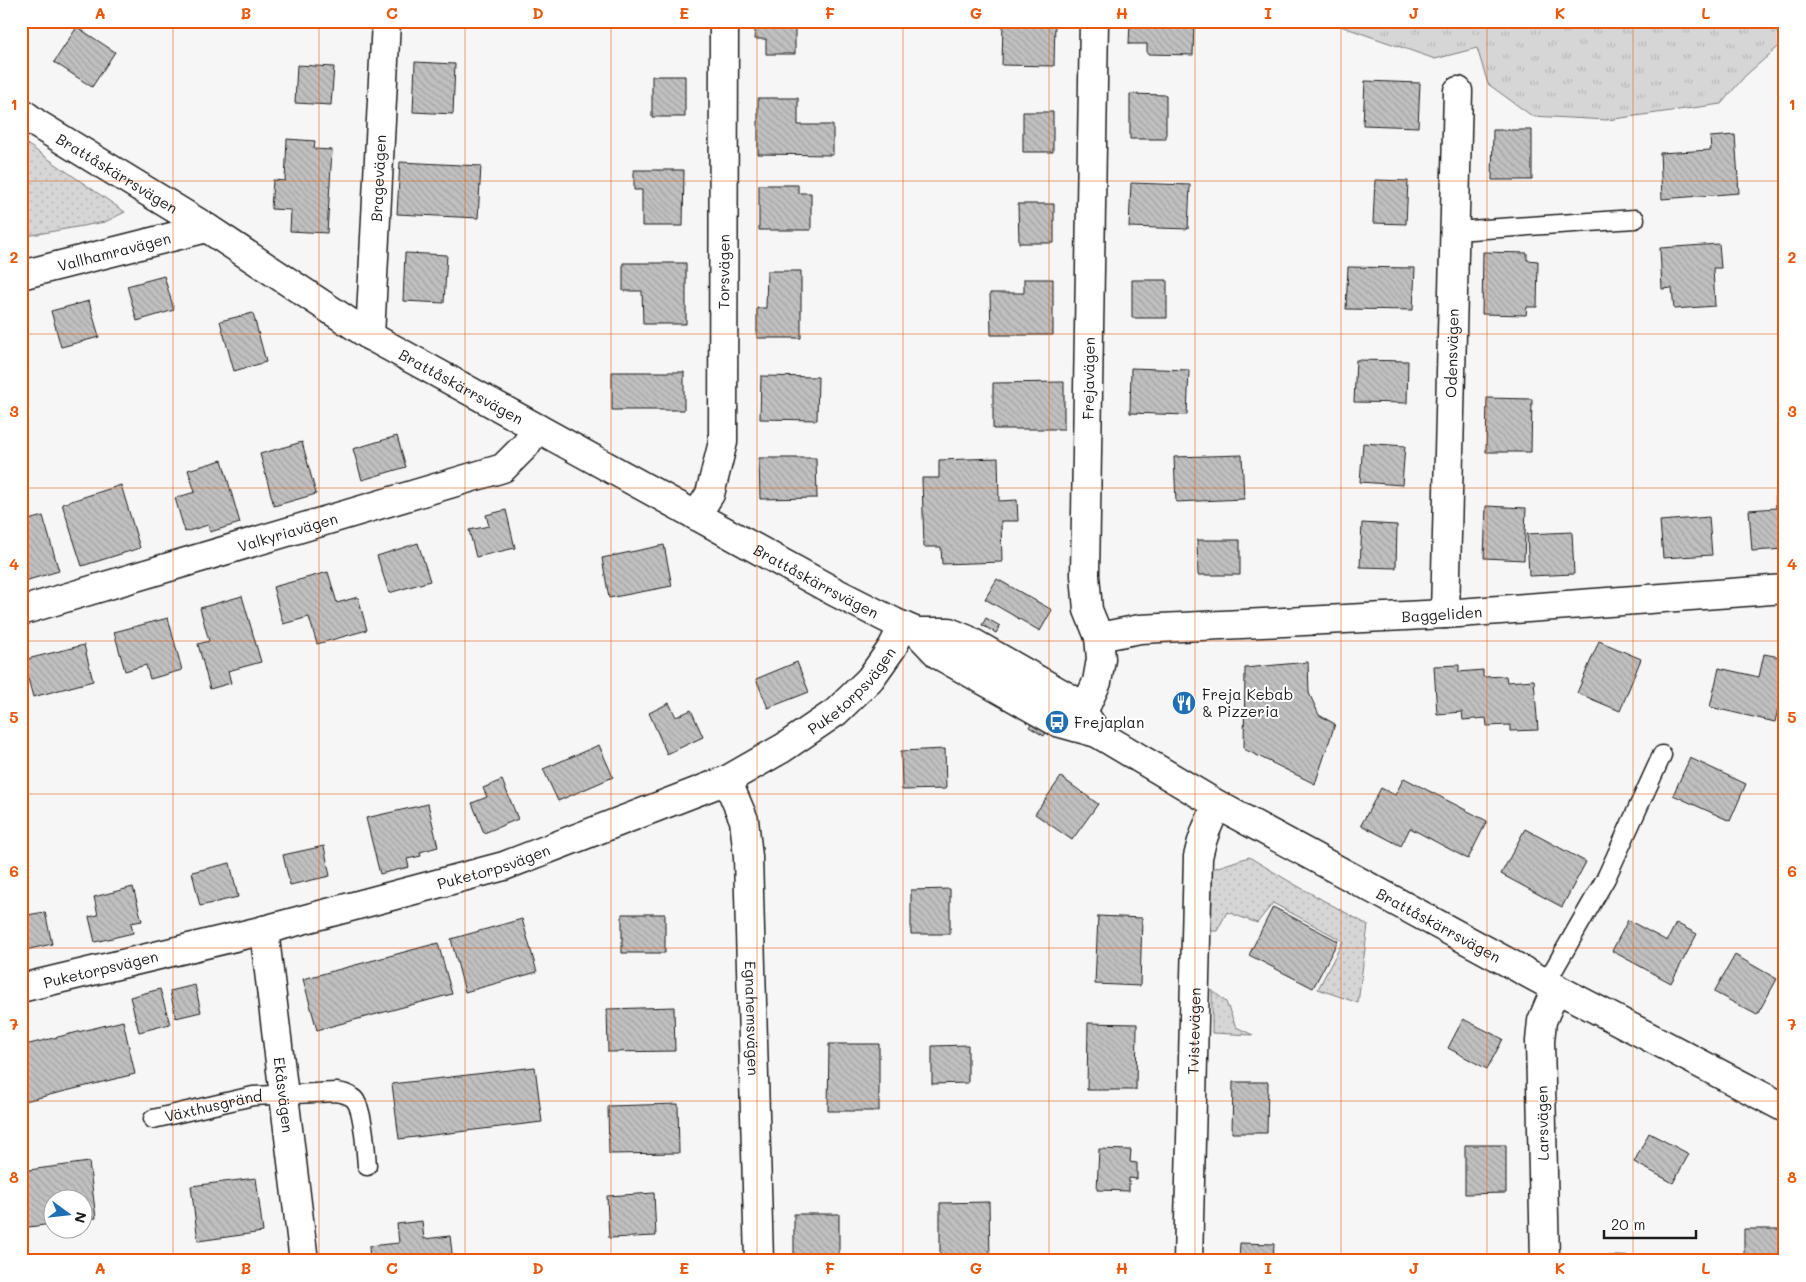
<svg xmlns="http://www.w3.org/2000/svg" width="1806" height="1282" font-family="Mali,sans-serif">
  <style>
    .grass { fill: url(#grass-dots); stroke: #797979 }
    .park { fill: url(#park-tufts); stroke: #797979 }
    .building { fill: url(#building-back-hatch); stroke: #1c1c1c }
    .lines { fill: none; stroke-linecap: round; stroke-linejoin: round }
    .service-casing { stroke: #1c1c1c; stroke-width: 21 }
    .minor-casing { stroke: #1c1c1c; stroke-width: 31 }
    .tertiary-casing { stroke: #1c1c1c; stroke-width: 31 }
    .service { stroke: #fff; stroke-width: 18 }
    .minor { stroke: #fff; stroke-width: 28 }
    .tertiary { stroke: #fff; stroke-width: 28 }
    .grid { fill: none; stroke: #e8590c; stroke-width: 1; stroke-opacity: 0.55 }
    .labels { text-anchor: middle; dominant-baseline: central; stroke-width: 4; stroke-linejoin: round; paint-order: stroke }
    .street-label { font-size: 15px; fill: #1c1c1c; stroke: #fff }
    .poi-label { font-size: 15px; fill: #1c1c1c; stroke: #fff; text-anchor: start }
    .neatline { fill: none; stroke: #e8590c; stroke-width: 2 }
    .grid-label { font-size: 16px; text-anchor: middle; font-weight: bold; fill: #e8590c }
  </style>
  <defs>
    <pattern id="grass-dots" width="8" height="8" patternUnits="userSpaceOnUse" patternTransform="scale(1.25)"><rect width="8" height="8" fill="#d6d6d6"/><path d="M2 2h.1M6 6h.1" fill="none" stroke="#b7b7b7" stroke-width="1.8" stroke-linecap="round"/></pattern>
    <pattern id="park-tufts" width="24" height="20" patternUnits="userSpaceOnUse" patternTransform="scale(1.25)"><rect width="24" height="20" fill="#d6d6d6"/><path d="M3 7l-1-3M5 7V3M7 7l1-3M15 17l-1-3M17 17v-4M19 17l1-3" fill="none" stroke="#b7b7b7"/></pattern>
    <pattern id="building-back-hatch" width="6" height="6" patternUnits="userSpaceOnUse" patternTransform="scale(1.25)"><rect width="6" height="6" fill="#c0c0c0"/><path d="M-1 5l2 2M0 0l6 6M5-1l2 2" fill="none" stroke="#a4a4a4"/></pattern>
  </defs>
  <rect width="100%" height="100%" fill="#f6f6f6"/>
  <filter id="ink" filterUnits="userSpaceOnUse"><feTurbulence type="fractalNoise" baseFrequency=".02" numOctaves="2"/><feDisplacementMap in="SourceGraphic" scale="10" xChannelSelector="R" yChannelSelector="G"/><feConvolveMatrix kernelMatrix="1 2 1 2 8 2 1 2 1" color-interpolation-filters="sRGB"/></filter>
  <g filter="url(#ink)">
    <path class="grass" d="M21,140L125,212L105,222L21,237Z
      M1249,857L1292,883L1368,925L1358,1003L1318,989L1343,941L1273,903L1257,923L1227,912L1217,931H1210L1212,869Z
      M1212,990L1226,1002L1236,1027L1253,1035L1212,1033Z"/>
    <path class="park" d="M1326,21H1785V41L1745,76L1721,104L1607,120L1532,116L1488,84L1477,48L1435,59Z"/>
    <path class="building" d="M646,21H685V24L646,23Z
      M755,21H795V54H766V39H755Z
      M994,21H1055L1054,66L1002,65L1003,22Z
      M1130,21H1194L1193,55L1147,54V44H1129Z
      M77,27L115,52L92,87L54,62Z
      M415,62L455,64L453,114L413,112Z
      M297,65L334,67L331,105L295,103Z
      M652,76H685V117H652Z
      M1365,81L1420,83L1418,127L1363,125Z
      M1130,94L1166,95V139H1130Z
      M758,98H798V125H833V155L758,154Z
      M1023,112H1053V152H1023Z
      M1493,130H1532V180H1492Z
      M1735,135L1739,193L1662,199L1660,153L1711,150L1710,137Z
      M287,139L315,141L314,149L332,150L327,233L290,231L291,210L271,209L273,180L285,181Z
      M400,162L481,166L478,218L397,214Z
      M634,170H684L683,226H642V190H634Z
      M1375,180L1408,181L1406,224L1373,223Z
      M1131,183L1190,185L1188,229L1129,227Z
      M759,185H798V193H811V230H759Z
      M1018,204H1054V243H1019Z
      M1719,244L1721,268H1713L1715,306L1674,309L1672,288L1662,289L1660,248Z
      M1483,252L1527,253V260L1538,261L1537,307H1527L1526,315L1482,314Z
      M405,253L447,255L444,303L403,301Z
      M623,263H686V324H643L642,291H623Z
      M1348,267L1415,268L1413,310L1346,309Z
      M767,271H801V338H757V308H766Z
      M164,276L174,310L137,321L127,286Z
      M1024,279H1053V335H991L990,293H1024Z
      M1132,280H1167V318H1132Z
      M89,301L99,337L61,347L51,311Z
      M253,313L266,362L234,371L220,321Z
      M21,340L28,365L21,366Z
      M1356,360L1408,361L1407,403L1354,402Z
      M1131,368L1189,370L1187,415L1130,413Z
      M612,372H684V410H612Z
      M761,376L818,377L817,420L760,419Z
      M1064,382V429H993V383Z
      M1487,398L1532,399L1531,452H1486Z
      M397,436L406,467L362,480L353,449Z
      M302,442L316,494L274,506L260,454Z
      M1363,443L1405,446L1402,485L1360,482Z
      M1242,455L1244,499L1176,502L1174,457Z
      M759,458H816L817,498L760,499Z
      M998,458L999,501L1017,500L1018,521H1001L1002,562L942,564L941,547H924L922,478H939V460Z
      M222,460L240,523L210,532L208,525L185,532L175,498L195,492L188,470Z
      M121,485L140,548L82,566L62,504Z
      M1785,490V549L1752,551L1749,510L1776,508L1775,491Z
      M1486,506L1526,508L1524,560L1484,558Z
      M506,510L515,548L476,557L469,530L489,526L486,515Z
      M43,516L59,571L21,582V522Z
      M1709,517L1712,555L1663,558L1660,521Z
      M1362,523L1397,525L1396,568L1360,567Z
      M1572,532L1574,574L1529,576L1527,534Z
      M1197,540H1240V575H1198Z
      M418,543L430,581L389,593L377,556Z
      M664,545L672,586L609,598L602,558Z
      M328,572L337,603L358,597L367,630L317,644L309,617L283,624L273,587Z
      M997,579L1052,610L1040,631L985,599Z
      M242,596L261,662L228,671L231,683L210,689L198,644L209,641L200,608Z
      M168,618L182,670L150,679L146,665L125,671L114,632Z
      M986,618L1000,626L996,633L982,625Z
      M1599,641L1641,659L1620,711L1577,693Z
      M84,645L93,681L33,697L23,660Z
      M1764,654L1785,658V679L1775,722L1710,707L1719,668L1759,677Z
      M797,662L809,692L768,708L756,679Z
      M1308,662L1309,693L1319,715L1335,724L1315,784L1244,749L1245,668Z
      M1459,665V672L1483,670V677L1506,676L1507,682L1534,680L1538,730L1510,731V725L1487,726L1486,718L1463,720L1462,712L1437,714L1434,666Z
      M669,703L676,717L691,710L703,737L667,754L649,713Z
      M1033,721L1047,730L1044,736L1029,727Z
      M599,745L613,777L558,801L543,769Z
      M945,749L946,789L902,790L901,751Z
      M1690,758L1746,784L1730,821L1673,795Z
      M1061,777L1098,804L1072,840L1035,814Z
      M1404,778L1487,821L1468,859L1410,828L1401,846L1361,825L1381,788L1395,795Z
      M502,780L518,819L484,833L472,803L487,797L483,788Z
      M428,804L438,847L420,852L421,856L407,859L409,867L380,874L366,818Z
      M1525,829L1586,862L1562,907L1501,874Z
      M324,846L330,876L290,885L283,855Z
      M230,863L238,897L200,906L192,872Z
      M133,887L142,921L131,923L133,933L95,942L89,917L98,915L94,897Z
      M950,889V934H911V890Z
      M1273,907L1338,941L1313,988L1249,955Z
      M45,912L52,944L21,951V916Z
      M622,914H665V953H622Z
      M1098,916L1142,918L1140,986L1095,984Z
      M522,919L537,972L465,992L451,939Z
      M1628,920L1667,941L1676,923L1697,934L1671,983L1612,951Z
      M438,943L452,994L317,1030L303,979Z
      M1735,955L1777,979L1757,1015L1714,992Z
      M195,985L201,1012L176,1018L170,991Z
      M160,989L170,1024L139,1032L130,997Z
      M674,1007L675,1051L608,1052L607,1009Z
      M1463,1019L1503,1039L1487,1069L1448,1048Z
      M123,1021L135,1074L21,1102V1046Z
      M1088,1023L1137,1024L1136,1090H1087Z
      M829,1044H879V1111H828Z
      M968,1045V1083L932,1084V1046Z
      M535,1067L542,1122L399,1139L392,1084Z
      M1233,1082H1268L1267,1133H1232Z
      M678,1104L679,1153L609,1154L608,1106Z
      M1649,1133L1689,1154L1673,1183L1634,1162Z
      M1465,1145H1506V1193L1465,1194Z
      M1099,1149L1131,1150L1130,1162L1137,1163V1179L1129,1178V1191L1097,1190Z
      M89,1162L96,1218L82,1220V1200H52V1224L21,1228V1171Z
      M256,1178L263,1232L198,1241L191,1186Z
      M654,1193L656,1236L609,1238L607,1196Z
      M989,1202L990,1261H940V1203Z
      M794,1214H839V1261H794Z
      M422,1221L424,1239L450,1236L453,1261H370L369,1246L399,1243L397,1224Z
      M1744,1229H1785V1261H1744Z
      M1240,1243L1274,1244L1273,1261H1239Z
      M1607,1256L1646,1257V1261H1607Z"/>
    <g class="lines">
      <g class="service-casing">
        <g id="service">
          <path d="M1455,231L1635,219"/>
          <path d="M1546,983L1606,878L1662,755"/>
          <path id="s1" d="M153,1119L253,1096L336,1092C343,1093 349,1094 354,1099C363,1108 366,1152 367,1166"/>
        </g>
      </g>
      <g class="minor-casing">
        <g id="minor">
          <path id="s2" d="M21,275L207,228"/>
          <path id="s3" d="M370,336L386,21"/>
          <path id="s4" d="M696,516L710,494L723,442L724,21"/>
          <path id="s5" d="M21,611L503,468L525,446L537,428"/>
          <path id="s6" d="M1445,614L1458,91"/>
          <path id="s7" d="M1099,637L1140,629L1445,614L1785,589"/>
          <path id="s8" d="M1076,727L1097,682L1101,659L1099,637L1088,610L1085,575L1094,21"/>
          <path id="s9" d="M727,780L744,820L748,857L759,1261"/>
          <path id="s10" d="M264,930L304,1261"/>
          <path id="s11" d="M21,988L264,930L504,866L727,780L783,748L836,712L870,679L892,648L903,626"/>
          <path id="s12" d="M1188,1261L1198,857C1202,838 1208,822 1218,805"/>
          <path d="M1545,1261L1540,1041L1542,1021L1556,988"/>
        </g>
      </g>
      <g class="tertiary-casing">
        <g id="tertiary">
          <path id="s13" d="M21,112L37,124L207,228L370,336L835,592L896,623L917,632H949L966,639L1071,699L1083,712L1097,733"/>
          <path id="s14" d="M917,632L939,655L1057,722L1097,733L1218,805L1546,983L1785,1108"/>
        </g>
      </g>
      <use href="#service" class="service"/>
      <use href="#minor" class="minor"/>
      <use href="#tertiary" class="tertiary"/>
    </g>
  </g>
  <path class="grid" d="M173,21V1261M319,21V1261M465,21V1261M611,21V1261M757,21V1261M903,21V1261M1049,21V1261M1195,21V1261M1341,21V1261M1487,21V1261M1633,21V1261M21,181H1785M21,334H1785M21,488H1785M21,641H1785M21,794H1785M21,948H1785M21,1101H1785"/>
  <defs>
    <g id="restaurant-disc" transform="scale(1.25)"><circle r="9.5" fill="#1f6fb2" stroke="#fff"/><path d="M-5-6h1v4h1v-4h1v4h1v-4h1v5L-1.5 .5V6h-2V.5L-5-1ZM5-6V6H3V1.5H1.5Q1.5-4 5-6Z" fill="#fff"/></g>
    <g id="bus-disc" transform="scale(1.25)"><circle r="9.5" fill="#1f6fb2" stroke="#fff"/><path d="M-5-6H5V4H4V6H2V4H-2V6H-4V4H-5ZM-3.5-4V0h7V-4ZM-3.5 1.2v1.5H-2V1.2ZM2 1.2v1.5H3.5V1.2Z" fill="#fff"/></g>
  </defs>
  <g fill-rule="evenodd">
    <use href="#restaurant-disc" x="1184" y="703"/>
    <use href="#bus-disc" x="1057" y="722"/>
  </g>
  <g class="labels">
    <g class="street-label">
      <text stroke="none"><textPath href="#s13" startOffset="114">Brattåskärrsvägen</textPath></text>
      <text stroke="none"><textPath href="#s3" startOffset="158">Bragevägen</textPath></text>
      <text stroke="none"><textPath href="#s2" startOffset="96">Vallhamravägen</textPath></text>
      <text stroke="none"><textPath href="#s4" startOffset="250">Torsvägen</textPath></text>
      <text stroke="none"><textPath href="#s6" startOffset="261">Odensvägen</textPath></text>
      <text stroke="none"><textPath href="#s8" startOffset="356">Frejavägen</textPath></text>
      <text stroke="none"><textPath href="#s13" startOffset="519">Brattåskärrsvägen</textPath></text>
      <text stroke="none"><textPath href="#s5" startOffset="278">Valkyriavägen</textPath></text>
      <text stroke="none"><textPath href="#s13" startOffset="924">Brattåskärrsvägen</textPath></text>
      <text stroke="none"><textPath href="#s7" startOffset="344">Baggeliden</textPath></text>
      <text stroke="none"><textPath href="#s11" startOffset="892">Puketorpsvägen</textPath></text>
      <text stroke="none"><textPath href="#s11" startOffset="488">Puketorpsvägen</textPath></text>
      <text stroke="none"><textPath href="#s14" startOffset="601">Brattåskärrsvägen</textPath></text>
      <text stroke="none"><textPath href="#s11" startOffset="82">Puketorpsvägen</textPath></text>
      <text stroke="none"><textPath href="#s9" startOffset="242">Egnahemsvägen</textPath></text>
      <text stroke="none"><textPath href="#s12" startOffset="230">Tvistevägen</textPath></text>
      <text stroke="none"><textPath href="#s10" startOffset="166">Ekåsvägen</textPath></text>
      <text stroke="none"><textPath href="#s1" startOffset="62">Växthusgränd</textPath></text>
      <text transform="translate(1542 1123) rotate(-91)">Larsvägen</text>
    </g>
    <g class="poi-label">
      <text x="1202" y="694">Freja Kebab<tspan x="1202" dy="17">&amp; Pizzeria</tspan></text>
      <text x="1074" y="722">Frejaplan</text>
    </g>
  </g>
  <rect width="1806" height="1282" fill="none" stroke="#fff" stroke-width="55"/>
  <g transform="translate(68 1214) rotate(105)"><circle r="24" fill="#ffffff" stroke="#a4a4a4"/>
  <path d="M0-4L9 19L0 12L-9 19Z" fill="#1f6fb2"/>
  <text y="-8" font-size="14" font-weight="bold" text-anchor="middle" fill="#1c1c1c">N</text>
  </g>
  <path d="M1604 1230v8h92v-8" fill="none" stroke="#1c1c1c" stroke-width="2.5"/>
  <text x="1611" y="1230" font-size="15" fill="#1c1c1c" stroke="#ffffff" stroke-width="4" paint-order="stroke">20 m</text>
  <rect x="28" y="28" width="1750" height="1226" class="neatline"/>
  <g class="grid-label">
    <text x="100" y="19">A</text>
    <text x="246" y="19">B</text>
    <text x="392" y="19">C</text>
    <text x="538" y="19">D</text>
    <text x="684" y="19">E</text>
    <text x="830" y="19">F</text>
    <text x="976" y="19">G</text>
    <text x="1122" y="19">H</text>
    <text x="1268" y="19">I</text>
    <text x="1414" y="19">J</text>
    <text x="1560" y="19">K</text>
    <text x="1706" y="19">L</text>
    <text x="14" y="110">1</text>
    <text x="1792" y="110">1</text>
    <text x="14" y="263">2</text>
    <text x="1792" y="263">2</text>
    <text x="14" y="417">3</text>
    <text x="1792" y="417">3</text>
    <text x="14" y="570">4</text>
    <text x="1792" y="570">4</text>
    <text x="14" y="723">5</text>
    <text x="1792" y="723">5</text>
    <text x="14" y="877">6</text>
    <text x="1792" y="877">6</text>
    <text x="14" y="1030">7</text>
    <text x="1792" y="1030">7</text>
    <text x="14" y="1183">8</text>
    <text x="1792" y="1183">8</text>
    <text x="100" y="1274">A</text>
    <text x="246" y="1274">B</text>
    <text x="392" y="1274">C</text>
    <text x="538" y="1274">D</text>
    <text x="684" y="1274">E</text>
    <text x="830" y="1274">F</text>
    <text x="976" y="1274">G</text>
    <text x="1122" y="1274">H</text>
    <text x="1268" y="1274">I</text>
    <text x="1414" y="1274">J</text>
    <text x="1560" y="1274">K</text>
    <text x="1706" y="1274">L</text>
  </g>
</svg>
